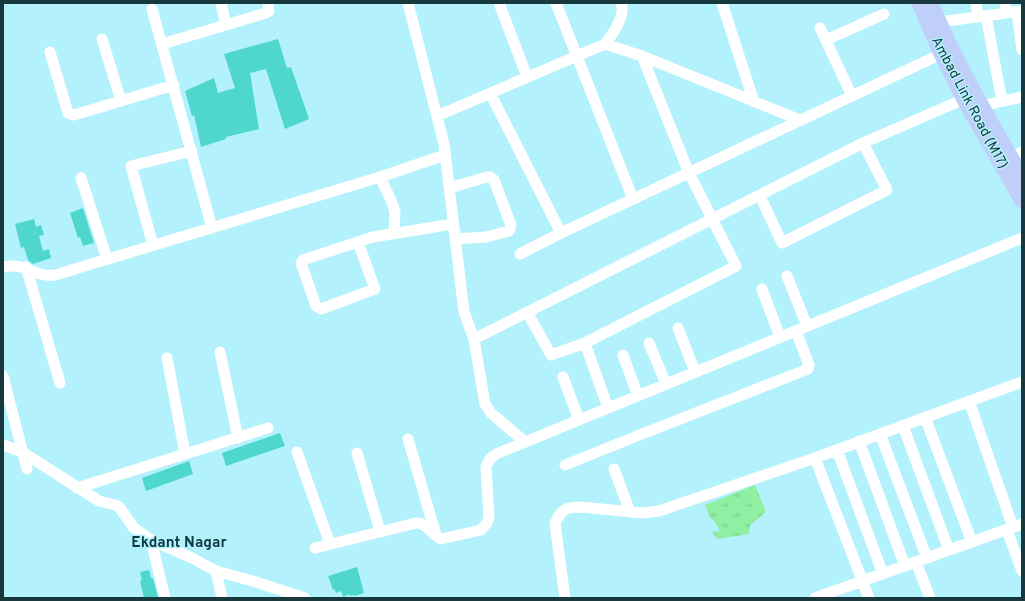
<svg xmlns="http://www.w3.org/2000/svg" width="1025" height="601" font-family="Overpass,sans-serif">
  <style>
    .park { fill: url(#park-tufts) }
    .building { fill: #4fd7ce }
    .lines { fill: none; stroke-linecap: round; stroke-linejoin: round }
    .minor { stroke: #fff; stroke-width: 11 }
    .major { stroke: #bfcffa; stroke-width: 15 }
    .labels { text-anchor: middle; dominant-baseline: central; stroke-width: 3; stroke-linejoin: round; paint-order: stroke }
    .street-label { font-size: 14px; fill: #17393e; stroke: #b3f1fc }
    .neighbourhood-label { font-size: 15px; font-weight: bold; fill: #0c3940; stroke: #b3f1fc }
  </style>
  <defs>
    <pattern id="park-tufts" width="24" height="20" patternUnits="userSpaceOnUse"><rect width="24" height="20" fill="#8fefa2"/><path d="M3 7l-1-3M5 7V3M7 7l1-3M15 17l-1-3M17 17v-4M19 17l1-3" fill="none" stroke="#7bce8d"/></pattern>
  </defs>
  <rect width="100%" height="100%" fill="#b3f1fc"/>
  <path class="park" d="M755,485L766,512L750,525L749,534L717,539L712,532L720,531L715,522L710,518L705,505Z"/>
  <path class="building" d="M278,39L287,68L291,67L309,119L285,129L266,69L250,73L259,129L226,137V139L201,147L194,115L192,116L185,91L214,78L218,93L235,88L224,54Z
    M83,208L94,243L83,246L80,237L78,238L70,213Z
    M34,219L36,227L41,225L44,235L39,236L43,251L49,249L51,258L33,264L28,260L24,247L21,248L15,224Z
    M280,433L285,446L226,466L222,453Z
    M189,461L193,474L146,491L142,478Z
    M357,567L364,593L355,596L354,595L350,596V594L343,597L341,591L336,593L334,589L333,590L328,576Z
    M149,570L151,578H153L158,598H144L140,581L142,580L140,572Z"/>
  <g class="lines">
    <path class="minor" d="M221,3L226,25
      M408,3L444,144L464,312L474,339L485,404L491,413L525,442
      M499,3L527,77
      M556,3L633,199
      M722,3L754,102
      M976,3L978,17
      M1005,3L1007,13
      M152,9L212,228
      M1017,12L1022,50
      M986,16L1002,101
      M939,22L1022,11
      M820,28L852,96
      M102,39L121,101
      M826,40L884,14
      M162,44L266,13L269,11L268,3
      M605,44C613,34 626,15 621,3
      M50,52L68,113L74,115L174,85
      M490,93L561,233
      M976,108L981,106L1022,97
      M437,116L605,44L642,56
      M1011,157L1022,152
      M380,177L391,200L395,212L394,233
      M81,178L107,259
      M449,188L487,177H490L494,180L511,225L509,231L486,237L455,239
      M760,196L782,243L887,190L863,143
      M358,242L375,289L321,309L316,306L301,263L303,260L373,237L453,224
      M153,245L131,166L192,151
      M520,254L561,233L941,54
      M3,267C27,262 34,278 55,275L380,177L445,155
      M26,267L60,383
      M787,276L807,326
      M762,289L780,337
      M527,312L551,355L585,343L736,266L689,173L642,56L800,120
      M678,328L695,372
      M474,339L863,143L971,96
      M585,343L608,408
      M649,343L666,384
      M220,352L238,438
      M623,355L638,396
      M167,358L185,454
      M3,376L27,469
      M563,377L579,420
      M969,401L1013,527
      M925,417L972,542
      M903,426L949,550
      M880,434L927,558
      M408,439L436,535
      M859,441L905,566
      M3,445L22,452L99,501L116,505L120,508L134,528L151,540L192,558L216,571L256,582L305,598
      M837,450L883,574
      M297,452L330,544
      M357,453L380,531
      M815,458L869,598
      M565,465L637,436L808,369L809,365L796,331
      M614,469L630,512
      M77,488L268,428
      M1007,530L1022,571
      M151,540L165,598
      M315,548L416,523C427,522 431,535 441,539L481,530L487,523L489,517L486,467L490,459L496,454L1022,238
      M916,562L930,598
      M216,571L222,598
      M565,598L555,524C560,510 566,507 581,507L643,513L659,511L815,458L1022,382
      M815,598L1022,524"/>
    <path class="major" d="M919,3L941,54L964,100L1022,201
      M931,3C956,63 989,119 1022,176"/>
  </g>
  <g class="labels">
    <g class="street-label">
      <text transform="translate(969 103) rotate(62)">Ambad Link Road (M17)</text>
    </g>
    <g class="neighbourhood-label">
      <text x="179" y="543">Ekdant Nagar</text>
    </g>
  </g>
  <rect width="1025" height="601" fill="none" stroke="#17393e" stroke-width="8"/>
</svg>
